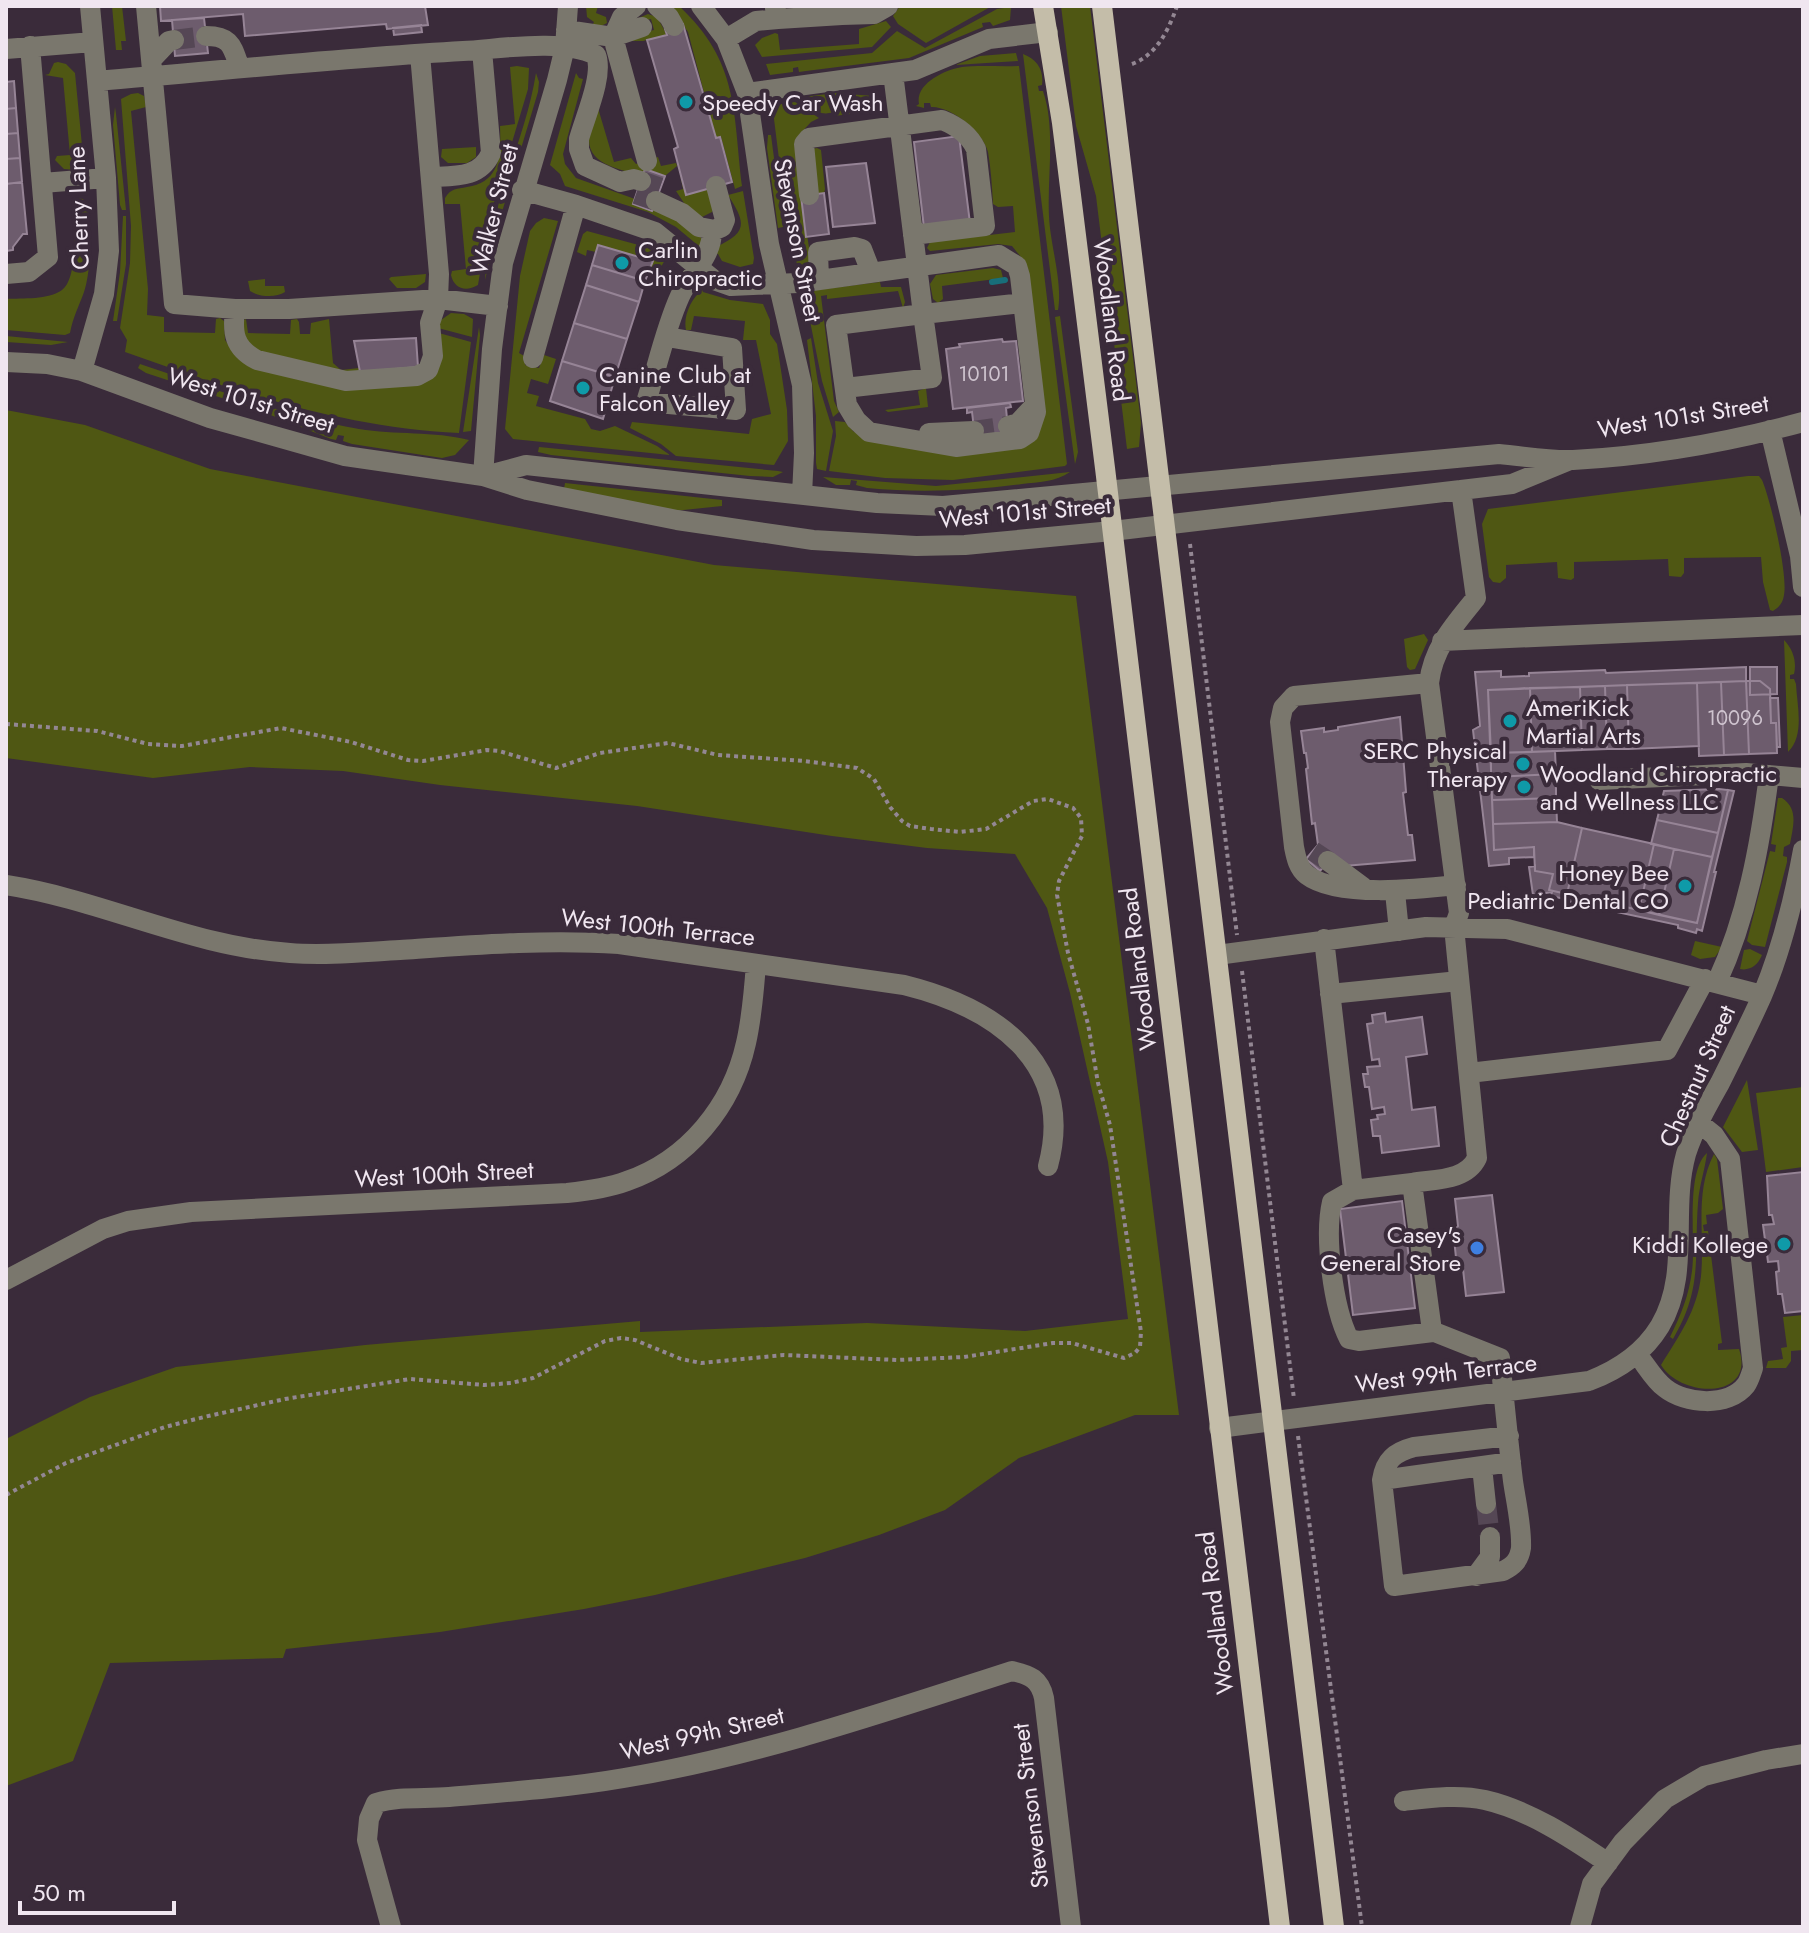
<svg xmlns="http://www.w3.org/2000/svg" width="1809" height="1933" font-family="Jost,sans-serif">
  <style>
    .green { fill: #4f5713 }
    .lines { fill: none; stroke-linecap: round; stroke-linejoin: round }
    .stream { stroke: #186f7a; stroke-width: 6 }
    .building { fill: #6d5c6d; stroke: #968496; stroke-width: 2 }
    .minor-tunnel { stroke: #554755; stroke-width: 20; stroke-dasharray: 20 10; stroke-linecap: butt }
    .path { stroke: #938793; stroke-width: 4; stroke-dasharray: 4 4; stroke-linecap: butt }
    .minor { stroke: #7a776d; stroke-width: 20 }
    .major { stroke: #c4bda9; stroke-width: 20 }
    .culture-dot { fill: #0f9aa8; stroke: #3a2b3a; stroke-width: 3 }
    .shop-dot { fill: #3f7fe0; stroke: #3a2b3a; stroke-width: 3 }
    .labels { text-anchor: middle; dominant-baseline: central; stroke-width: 8; stroke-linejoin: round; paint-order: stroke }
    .number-label { font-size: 20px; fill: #cfc4cf }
    .poi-label { font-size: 24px; fill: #f0e6f0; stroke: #3a2b3a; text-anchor: start }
    .street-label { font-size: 24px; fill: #f0e6f0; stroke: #3a2b3a }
  </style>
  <rect width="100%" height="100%" fill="#3a2b3a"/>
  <path class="green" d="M112,6H122L126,41H121L122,50H116Z
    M586,6H598L596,13L606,17L607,23L601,26H592L594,22L587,17Z
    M670,6H679C739,62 733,111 742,186L735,189L721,137L716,138L688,32Z
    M900,6H992L926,43L898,24L893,16Z
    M1061,6H1090L1141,423L1139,447L1127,449L1096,196L1076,126Z
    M1011,7L1010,20L993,26L990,22L982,23L983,27L909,58L806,71L799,72L798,67L793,68V72L770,75L766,64L872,53L897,31L925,48L997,9Z
    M648,14L657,17L667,35L643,41H629L637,34L654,30L651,19L639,22L636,19Z
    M886,21L891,27L872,47L762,57L755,45L762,38L775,33L778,34L780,50L859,44V29Z
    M1016,53L1018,61L955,65L980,56Z
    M1023,54C1037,59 1044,70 1042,85L1038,86L1039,91H1043C1056,129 1047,176 1049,216C1050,244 1063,283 1058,310H1055Z
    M58,62L66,64L75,73L83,156L80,163L75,165L76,170L64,169L55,160L57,156L70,155L63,78L45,75L49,74L54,63Z
    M517,66L529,68L528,89L489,219L478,285C466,292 454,289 451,275L452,271L466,269L460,204H445V198C451,188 457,189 467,187C501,182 501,154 500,126L515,124L510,67Z
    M1019,66L1067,464L1065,466L953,480L885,478L829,471L836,436L835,421L845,422L854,432L1025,444V262L1012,246L998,244L930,251L927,248L930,242L1015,232L1013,206L998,207L993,204C992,187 991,169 988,152C983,132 951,106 931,107L930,103H924V108L916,106L919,104C915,84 944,70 962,67C980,65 1000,67 1019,66Z
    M536,73L539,82L538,92L499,222L485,280C488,207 525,143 536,73Z
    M576,73L579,78L583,79L563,154L565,164L576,178L635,199L633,204L652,211L654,206L671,214L704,240L700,247L676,227L648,212L565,186L560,174L550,165Z
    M844,92L833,112C817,118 809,103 795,98Z
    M138,93L144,96L146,107L131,111L148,289L147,315L164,317V332L215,333L216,319L220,318L224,321L225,340L237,357L422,381L439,333L471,342L459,433C341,427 234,391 125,352L127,340L120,328L130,263L131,226L121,99L131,94Z
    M847,94L875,96L880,107L873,111L872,107L866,108V112L834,116Z
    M795,102L819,118L811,122L798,136L801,197L811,260L807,266L797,264L788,231L773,111L781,104Z
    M115,107L116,114L126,210H122L120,205L113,125Z
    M598,108L614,162L631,158L636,164L658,157L661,166L676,163L677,166L660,180L655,172L646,169L643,176C624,170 588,166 589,139C590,129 596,117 598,108Z
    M768,135H771L783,227L778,228L767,148Z
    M476,147V157L467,163H448L441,157L442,149Z
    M817,148L821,150L825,189L824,193L814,195L812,149Z
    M679,169L710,188L714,206L712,212L702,217L688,209L676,191L683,189Z
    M743,191L754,258L753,264L740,267L722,261L718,254L714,253L716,247C748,232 746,223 728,195Z
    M74,198L83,199C94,216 91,272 84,292C79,306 73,317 70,333L65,335L6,330V299C23,298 48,300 62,290C79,278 74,218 74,198Z
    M123,216H126V264L117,321H113L120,272Z
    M544,218L558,221L519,353L526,357L525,365L539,368L544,355L556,359L548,384L531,379L527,393L539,396L536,406L585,419L591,429L600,431L615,426L657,446L670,455L513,439L505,429L520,276L530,231L536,223Z
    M587,231L646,247L665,260L658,272L649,271L652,261L599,245L596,252L587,250L586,256L577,252L583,234Z
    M993,268L1001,270L1003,278L942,286L943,299L938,303L933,299L930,284L936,275Z
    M426,274L425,282L416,288H397L389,279L391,277Z
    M265,279V286H284L285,292C276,298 259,297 250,291L248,281Z
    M880,282L881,287H901L905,302L903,308L898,291L827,299V295L821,296L834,401L839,412L833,417L822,381L805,296L816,290Z
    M702,290L703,292L730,300L763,304L770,320V334L777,344L787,410L788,441L774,465L676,456L661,444L630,428L632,422L749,434L752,419L771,414L756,340H743L745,321L694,316L691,330H686C683,316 691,299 702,290Z
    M451,313L464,314L473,319L472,337L438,328L441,320Z
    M1060,316L1078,452L1075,464L1055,317Z
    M246,319L248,333L290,334L291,320L297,319L299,322L300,334H310L311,323L329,319L333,363L341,370L359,368L360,372L346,374L257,352L246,344L242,321Z
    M479,327L480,335L471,431L463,432Z
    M6,336L68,342L51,345L6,342Z
    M811,338L818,383L833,431L826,471L817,469L816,463V416L807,340Z
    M140,364C212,388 283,415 359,429C395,435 434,431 469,440L455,455L442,458L352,444L343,441L344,436L338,435L336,440L331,439L258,410L146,373L138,368Z
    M926,388L928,407L888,412L885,410L920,405L918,391Z
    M6,410L85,425L210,469L714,565L1076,596L1179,1415H1135L1019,1458L945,1510L879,1535L805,1558L655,1595L584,1609L440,1632L286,1649L283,1658L110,1663L73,1761L6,1786V1439L90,1397L176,1367L365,1345L640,1321V1332L867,1323L1025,1331L1128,1319L1108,1162L1070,993L1047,908L1015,854L927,848L832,836L637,806L440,785L343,771L250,767L153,778L6,758Z
    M539,447L778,471L783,472L773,477L750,476L551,455L538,452Z
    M1070,472C1056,482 1038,482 1022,484C969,491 919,493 867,488L856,485L857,481L851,480L850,485H836L823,477L936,486Z
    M1748,476H1759L1762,480C1771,501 1788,575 1784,595C1783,603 1779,607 1773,611L1770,610L1763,582L1761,557L1684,558V573L1681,577L1669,576L1668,559L1574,562V578L1571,580L1558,578L1557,562L1506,565V578L1500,583L1493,582L1489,577L1482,524L1488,509Z
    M565,483L722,500V506L674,511L564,489Z
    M1424,634L1428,640L1415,669L1410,670L1407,667L1404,639Z
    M1784,640C1793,649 1797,662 1794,674L1790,675V679H1794L1796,684C1797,706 1805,735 1788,752Z
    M1778,798H1782C1799,809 1793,827 1790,844L1784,847L1783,856L1787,857V862L1765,947L1752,945L1747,941L1770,851L1775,852L1776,845L1771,844Z
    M1695,941L1722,947L1715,957L1700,959L1691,955Z
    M1750,949L1762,955C1758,965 1750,971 1740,969L1744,950Z
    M1747,1080L1758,1150L1742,1152L1723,1127Z
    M1803,1087V1167L1766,1172L1756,1093Z
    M1707,1153C1705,1170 1699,1186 1698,1203C1694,1257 1703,1288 1673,1339L1670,1337C1681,1315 1689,1295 1692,1271C1696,1243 1685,1172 1707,1153Z
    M1714,1154L1717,1159L1723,1209L1718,1213L1706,1215L1707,1224L1703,1225L1704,1231H1708L1722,1343L1718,1344V1350L1739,1349C1756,1399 1682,1399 1661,1365C1679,1336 1697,1311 1701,1276C1705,1236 1694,1192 1714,1154Z
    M1803,1315V1350L1791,1351V1361L1786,1368H1766L1768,1361L1783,1359L1781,1348L1787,1347L1783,1317Z"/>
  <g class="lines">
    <path class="stream" d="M992,282L1005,280"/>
  </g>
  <path class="building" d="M160,6H425L428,25L387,29L386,24L245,36L243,14L161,21Z
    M204,18L208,53L175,56L172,20Z
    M683,24L716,138L720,137L732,182L686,195L674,149L678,147L647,40L667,35L665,29Z
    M421,25L422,32L394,35L393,28Z
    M14,81L16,108L6,109V82Z
    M16,108L18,133L6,134V109Z
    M18,133L20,158L6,159V134Z
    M959,136L970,223L924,228L914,142Z
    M20,158L22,182L6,184V159Z
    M866,163L875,223L833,227L826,167Z
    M645,169L665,176L652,211L633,204Z
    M22,182L27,234H23L13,247V250L6,251V184Z
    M824,193L829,234L806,237L801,196Z
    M598,245L653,261L645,281L592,265Z
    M592,265L645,281L639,302L586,285Z
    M586,285L639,302L627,339L574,323Z
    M574,323L627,339L615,377L562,361Z
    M416,338L418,367L360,372L354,341Z
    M1002,339L1003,342L1016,341L1023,401L953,409L946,349L960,347L959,344Z
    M562,361L615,377L603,419L550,401Z
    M1010,403L1011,407L1006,408L1009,440L976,445L972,412L967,413V408Z
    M1746,667V681L1488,690L1494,850L1534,847V857L1509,858V864L1489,866L1473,730L1480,726L1475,672L1501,671V677L1529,676V673L1605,670L1606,673Z
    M1750,667H1777V694L1750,695Z
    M1746,681H1760L1770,689L1771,723H1776L1777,753L1749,754Z
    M1746,681L1749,754L1724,755L1721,682Z
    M1721,682L1724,755L1699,756L1697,683Z
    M1697,683L1699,746L1629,749L1627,685Z
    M1627,685L1629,749H1607L1605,686Z
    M1605,686L1607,749L1582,750L1580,687Z
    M1580,687L1582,750L1532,752L1530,688Z
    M1530,688L1532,752L1491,753L1488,690Z
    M1770,698H1778L1780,747H1777L1776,723H1771Z
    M1400,717L1406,792L1403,793L1408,835H1412L1415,860L1344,866L1318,845L1315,823L1312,824L1306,769L1308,768L1306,753H1304L1301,731L1324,728V732L1338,730V727Z
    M1555,751L1556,774L1491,777V753Z
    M1556,774V798L1492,800L1491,777Z
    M1719,789L1728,790L1718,833L1657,820L1664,791Z
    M1728,790L1734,791L1714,872H1716L1702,931L1697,929L1696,933L1678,928V925L1565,901V899L1551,896L1552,892L1533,895L1529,867L1535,866V871L1553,874L1549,890L1697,923Z
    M1556,798L1557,822L1493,824L1492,800Z
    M1657,820L1718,833L1712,857L1651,844Z
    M1557,822L1582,828L1567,894L1549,890L1553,874L1535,871L1534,847L1494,850L1493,824Z
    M1582,828L1654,844L1639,910L1567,894Z
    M1654,844L1674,849L1659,915L1639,910Z
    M1318,845L1332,856L1320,871L1306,859Z
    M1674,849L1712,857L1697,923L1659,915Z
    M1385,1013L1386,1022L1422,1017L1427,1054L1406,1057L1412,1110L1435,1107L1439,1146L1382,1153L1380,1136H1373L1371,1120L1378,1119L1377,1115L1385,1114L1384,1107L1372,1109L1369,1087H1365L1363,1074H1368L1367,1067L1380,1066L1379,1059L1372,1060L1367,1024L1373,1023L1372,1015Z
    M1803,1172V1311L1785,1313L1782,1294H1778L1776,1272L1779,1271L1778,1261L1768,1262L1763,1225L1774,1224L1772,1215H1769L1767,1176Z
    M1492,1195L1504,1292L1466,1296L1463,1269L1457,1267L1453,1229L1458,1226L1455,1199Z
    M1402,1201L1415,1308L1353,1315L1340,1209Z"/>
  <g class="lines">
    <path class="minor-tunnel" d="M174,40L206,36
      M641,181L661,188
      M636,194L656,201
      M974,431L1008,426
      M1313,851L1328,861
      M1486,1504L1490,1537"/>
    <path class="path" d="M1132,64C1157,55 1169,29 1177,6
      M1190,544L1237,935
      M6,724L97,731L148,744L182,746L281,728L351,742L408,760L423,761L487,750L499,751L556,768L600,753L668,743L718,755L804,761L857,768L874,779L890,807L902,821L910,826L931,829L960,832L986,829L1033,801L1048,799L1073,808L1081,818L1082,836L1059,881L1057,895L1068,953L1088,1024L1098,1083L1110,1125L1141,1332L1140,1347L1135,1353L1124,1358L1072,1343H1053L964,1357L897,1360L784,1355L701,1363L681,1359L635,1340L621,1338L605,1341L533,1378L511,1383L484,1385L410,1379L285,1399L204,1417L165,1427L66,1463L6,1495
      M1242,971L1294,1399
      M1298,1436L1362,1927"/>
    <path class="minor" d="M146,6L174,304L235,309H289L438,299L498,306
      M657,6L669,17L674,26
      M701,6L726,39L747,93L769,244L802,385L804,453L802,495
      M842,15L874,14L888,6
      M778,19L842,15L840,6
      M566,30L613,37L647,161
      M206,36C232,36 232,47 240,68
      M613,37L622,17L636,6
      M613,37L642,27
      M726,39L756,21L778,19L775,8
      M6,49L93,42
      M151,60L169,41L174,40
      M97,81C219,71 340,58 463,51C501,49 560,38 596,55C604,75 585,117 579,139V149L585,166L620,182L634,179L641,181
      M747,93L915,70L989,39L1048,32
      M432,177C456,176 480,178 491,153L482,50
      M42,183L106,178
      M522,190L576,205L655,232L714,280L731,286L798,283L999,255L1017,266L1020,276L1036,412L1029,433L1020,439L956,447L869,432L856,420L847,405L836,325L923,314C913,234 903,154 893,73
      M809,195L804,144L809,138L942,120C957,126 969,134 976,149L985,226L913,235
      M656,201L682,213L699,227L715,230L722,227L725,220L716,186
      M6,274L29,272L48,257L30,46
      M819,279L818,252L855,247L862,249L871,272
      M235,309C232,333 234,348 257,360L346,381L417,376L428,370L433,356L430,323L438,299L439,274L420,54
      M667,337L732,348L736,410L646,402C657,368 665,329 680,296C691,273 712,257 712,231
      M533,358L576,205
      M6,362L47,364L82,371L210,418L345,456L483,476L527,490L677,520L813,540L916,546L965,545L1112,531L1512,484L1570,460
      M82,371L104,294L109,251L106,178L90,6
      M845,388L932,378L923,314L1023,303
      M1008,426L1018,423L1035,405
      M1770,430L1800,556L1803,587
      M929,433L974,431
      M483,476L492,349L503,263L557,80L565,47L568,6
      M485,476L526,465L877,503L943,506L1499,454C1523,456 1549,461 1573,460C1649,456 1729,442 1803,422
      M1461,490L1476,598C1454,625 1433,648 1429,683L1459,913L1454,927L1477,1158C1466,1181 1435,1179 1412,1183L1432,1331L1500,1358C1504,1399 1508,1440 1513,1481C1516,1502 1522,1527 1521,1548C1519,1561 1513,1566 1503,1571L1394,1586L1382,1480C1385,1460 1395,1452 1414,1447L1509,1436
      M1442,641L1803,625
      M1429,683L1294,696L1283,708L1280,722L1294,847C1296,857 1298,868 1307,875C1337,898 1420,889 1456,885
      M1599,780L1746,773L1803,778
      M1328,861L1363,887
      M6,885C103,900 192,947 290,953C327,956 364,952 400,950C473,945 546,939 619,944L904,985C993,1007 1076,1061 1048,1166
      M1395,892L1399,931
      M1324,939L1353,1190L1412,1183
      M1217,955L1426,927L1507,929L1762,995
      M1717,982C1747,917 1760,846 1769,775
      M1330,994L1459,981
      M1469,1073L1667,1050L1705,979
      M1353,1190L1332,1202C1324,1236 1333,1308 1349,1339L1359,1341L1433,1332
      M6,1280L103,1229L128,1221L191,1212L567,1193C587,1191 608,1188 627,1181C688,1160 732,1106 746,1043C752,1017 754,991 756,964
      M1637,1354C1646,1365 1654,1380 1665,1388C1685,1404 1728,1408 1746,1385C1749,1381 1751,1374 1753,1368L1730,1159L1714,1135L1699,1123
      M1219,1428L1589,1381C1618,1370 1643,1354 1660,1326C1691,1274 1670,1211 1686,1154C1694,1129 1707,1106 1720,1083C1734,1055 1749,1025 1762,996C1782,949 1794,899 1803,850
      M1482,1467L1486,1504
      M1382,1480L1511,1462
      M1476,1576L1490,1557V1537
      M1404,1801C1430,1798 1459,1794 1485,1800C1529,1810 1571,1838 1608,1863
      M391,1927L367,1840L369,1819L376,1803C400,1796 424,1799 449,1797C507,1792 566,1788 624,1778C757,1756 885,1712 1012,1671C1030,1675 1040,1679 1044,1698L1071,1927
      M1580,1927L1592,1884L1623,1842L1665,1799L1704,1776L1766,1760L1803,1754"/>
    <path class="major" d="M1043,6L1062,123L1105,468L1280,1927
      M1102,6L1334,1927"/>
  </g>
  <g class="culture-dot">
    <circle cx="686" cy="102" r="8"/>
    <circle cx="622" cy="263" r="8"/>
    <circle cx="583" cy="388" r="8"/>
    <circle cx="1510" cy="721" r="8"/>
    <circle cx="1523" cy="764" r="8"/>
    <circle cx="1524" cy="787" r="8"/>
    <circle cx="1685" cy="886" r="8"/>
    <circle cx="1784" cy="1244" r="8"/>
  </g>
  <circle class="shop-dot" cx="1477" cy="1248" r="8"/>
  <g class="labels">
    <g class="number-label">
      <text x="984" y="374">10101</text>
      <text x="1735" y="718">10096</text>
    </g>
    <g class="poi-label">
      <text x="702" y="102">Speedy Car Wash</text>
      <text x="638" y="249">Carlin<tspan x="638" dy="28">Chiropractic</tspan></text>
      <text x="599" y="374">Canine Club at<tspan x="599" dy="28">Falcon Valley</tspan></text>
      <text x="1526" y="707">AmeriKick<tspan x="1526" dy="28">Martial Arts</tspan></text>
      <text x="1507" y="750" text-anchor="end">SERC Physical<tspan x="1507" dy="28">Therapy</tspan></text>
      <text x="1540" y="773">Woodland Chiropractic<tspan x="1540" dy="28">and Wellness LLC</tspan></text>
      <text x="1669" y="872" text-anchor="end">Honey Bee<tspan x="1669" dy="28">Pediatric Dental CO</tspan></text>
      <text x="1461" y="1234" text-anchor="end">Casey's<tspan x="1461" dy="28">General Store</tspan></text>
      <text x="1768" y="1244" text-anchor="end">Kiddi Kollege</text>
    </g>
    <g class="street-label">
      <text transform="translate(78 208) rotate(-92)">Cherry Lane</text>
      <text transform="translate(494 209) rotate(-76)">Walker Street</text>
      <text transform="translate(798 240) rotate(79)">Stevenson Street</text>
      <text transform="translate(1112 320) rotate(83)">Woodland Road</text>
      <text transform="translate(251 400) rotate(17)">West 101st Street</text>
      <text transform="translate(1683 416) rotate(-9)">West 101st Street</text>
      <text transform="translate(1025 512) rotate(-5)">West 101st Street</text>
      <text transform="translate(658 927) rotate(6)">West 100th Terrace</text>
      <text transform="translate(1138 969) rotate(-97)">Woodland Road</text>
      <text transform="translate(1697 1076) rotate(-66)">Chestnut Street</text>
      <text transform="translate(444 1174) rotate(-3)">West 100th Street</text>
      <text transform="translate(1446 1373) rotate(-7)">West 99th Terrace</text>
      <text transform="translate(1215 1613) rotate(-97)">Woodland Road</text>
      <text transform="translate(702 1733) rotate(-13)">West 99th Street</text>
      <text transform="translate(1030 1806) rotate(-97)">Stevenson Street</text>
    </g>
  </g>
  <rect width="1809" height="1933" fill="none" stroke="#f0e6f0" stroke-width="16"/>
  <path d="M20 1901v12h154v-12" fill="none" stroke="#f0e6f0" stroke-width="4"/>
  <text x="32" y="1901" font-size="24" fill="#f0e6f0" stroke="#3a2b3a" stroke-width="6" paint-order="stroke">50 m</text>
</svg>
